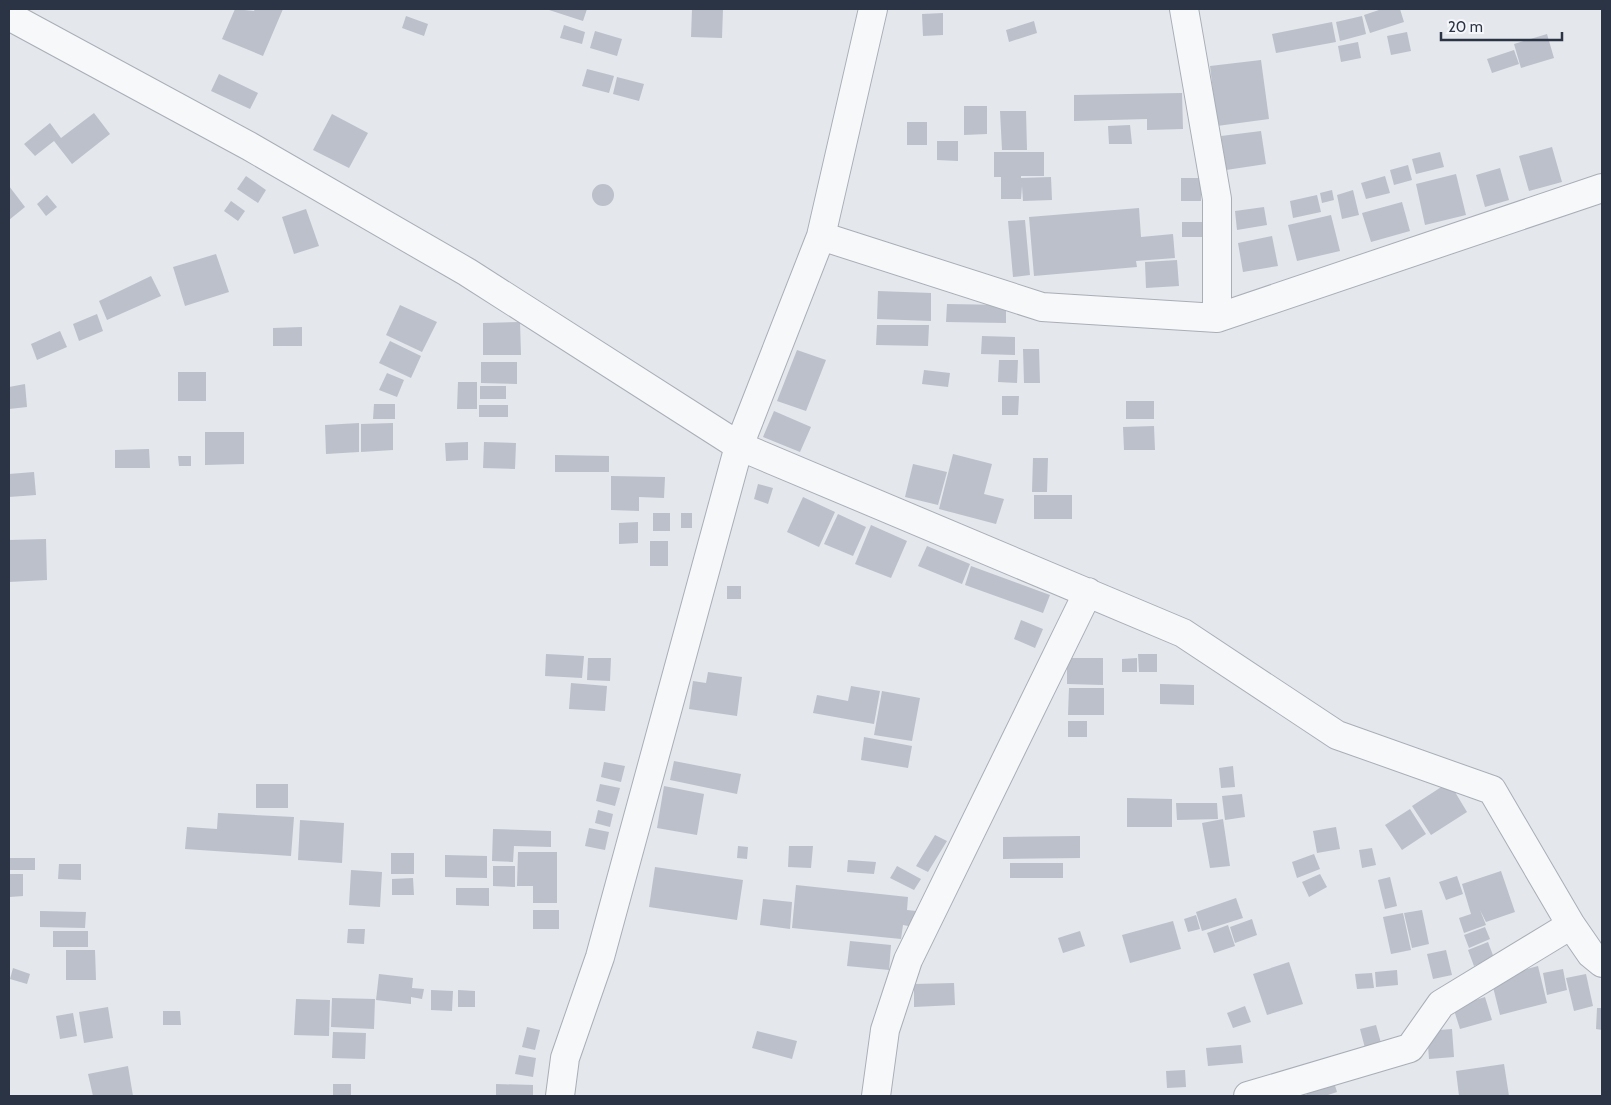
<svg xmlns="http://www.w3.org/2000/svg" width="1611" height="1105" font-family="Cabin,sans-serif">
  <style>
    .building { fill: #bbc0ca }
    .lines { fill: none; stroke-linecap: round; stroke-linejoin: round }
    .street-casing { stroke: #a9aeb7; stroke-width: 30 }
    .street { stroke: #f7f8fa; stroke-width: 28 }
  </style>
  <rect width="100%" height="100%" fill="#e4e7ec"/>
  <path class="building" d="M235,9L254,11L255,9H283L263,56L222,39Z
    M546,9H587L583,21Z
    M692,9H723L722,38L691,37Z
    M1382,9H1400L1404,22L1370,33L1364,15Z
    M943,13V35L923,36L922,14Z
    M406,16L428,24L424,36L402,28Z
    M1362,16L1366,34L1340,41L1336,22Z
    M1034,21L1037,33L1009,42L1006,30Z
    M1332,22L1336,42L1276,53L1272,34Z
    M564,25L585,32L582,44L560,38Z
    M595,31L622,39L617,56L590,48Z
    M1407,32L1411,51L1391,55L1387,36Z
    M1547,34L1554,58L1521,68L1514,44Z
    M1358,42L1361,58L1341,62L1338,46Z
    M1514,50L1519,64L1492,73L1487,59Z
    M1261,60L1269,119L1217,126L1210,66Z
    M587,69L614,76L609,93L582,86Z
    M219,74L258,93L250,109L211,91Z
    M617,77L644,84L639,101L613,94Z
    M1182,93L1183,129L1147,130V119L1074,121V95Z
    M964,106H987V134L964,135Z
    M1000,111H1026L1027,150H1002Z
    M94,113L110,134L72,164L54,141L35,156L24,144L50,123L61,138Z
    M332,114L368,133L349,168L313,150Z
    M907,122H927V145H907Z
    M1130,125L1132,144H1109L1108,126Z
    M1261,131L1266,164L1226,170L1221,136Z
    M937,141H958V161L937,160Z
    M1552,147L1562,182L1529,191L1519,156Z
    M994,152H1044V176H1021V178L1051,177L1052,200L1023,201L1022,186L1021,199H1001V177H994Z
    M1440,152L1444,167L1416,174L1412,159Z
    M1408,165L1412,180L1394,185L1390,170Z
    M1500,168L1509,200L1485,207L1476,175Z
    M1456,174L1466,215L1425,225L1416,184Z
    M246,176L266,190L258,203L237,189Z
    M1385,176L1390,193L1366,199L1361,183Z
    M1181,178H1201V201H1181Z
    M592 195a11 11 0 1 1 22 0a11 11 0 1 1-22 0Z
    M9,186L25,207L9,220Z
    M1332,190L1334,200L1322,203L1320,193Z
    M1353,190L1359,215L1342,219L1337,195Z
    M47,195L57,207L46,216L37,204Z
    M1317,195L1321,212L1293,218L1290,201Z
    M231,201L245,211L238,221L224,211Z
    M1402,202L1410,231L1371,242L1362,213Z
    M1264,207L1267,225L1237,230L1235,211Z
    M1139,208L1141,237L1173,234L1175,258L1136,261L1137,267L1034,276L1029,217Z
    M306,209L319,246L294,254L282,217Z
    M1331,215L1340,251L1297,261L1288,225Z
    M1025,220L1030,275L1013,277L1008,221Z
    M1182,222H1204V237H1182Z
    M1272,236L1278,266L1243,272L1238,243Z
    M216,254L229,292L185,306L173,267Z
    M1177,260L1179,286L1146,288L1145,262Z
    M151,276L161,296L107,320L99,301Z
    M878,291L931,293V321L877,319Z
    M947,304L1006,305V323L946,322Z
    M400,305L437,322L422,352L386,335Z
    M97,314L103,331L79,341L73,324Z
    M520,322L521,355H483V323Z
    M877,325H929L928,346L876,345Z
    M302,327V346H273V328Z
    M60,331L67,347L37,360L31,344Z
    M982,336L1015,337V355L981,354Z
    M390,341L421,356L411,378L379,363Z
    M1023,349H1039L1040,383H1024Z
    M797,350L826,360L806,411L777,401Z
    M999,360H1018L1017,383L998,382Z
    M481,362H517V384L481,383Z
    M924,370L950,373L948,387L922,384Z
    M178,372H206V401H178Z
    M387,373L404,380L397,397L379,390Z
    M458,382H477V409H457Z
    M25,384L27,407L9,409V387Z
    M480,386H506V399H480Z
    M1002,396H1019L1018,415H1002Z
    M1126,401H1154V419H1126Z
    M374,404H395V419H373Z
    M479,405H508V417H479Z
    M774,411L811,427L800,452L763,437Z
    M359,423V452L326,454L325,425Z
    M393,423V450L361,452V424Z
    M1154,426L1155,450H1124L1123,427Z
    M205,432H244V464L205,465Z
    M468,442V460L446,461L445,443Z
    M484,442L516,443L515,469L483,468Z
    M149,449L150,468H115V450Z
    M953,454L992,464L984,494L1004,499L996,524L939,509Z
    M555,455L609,456V472H555Z
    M178,456H191V466H179Z
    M1033,458H1048L1047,492H1032Z
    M913,464L947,472L938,505L905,497Z
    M34,472L36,495L9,497V474Z
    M611,476L665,477L664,498L639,497V511L611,510Z
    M758,484L773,488L768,504L754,499Z
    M1034,495H1072V519H1034Z
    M803,497L835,512L819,547L787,532Z
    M653,513H670V531H653Z
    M681,513H692V528H681Z
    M838,514L866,527L853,556L824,544Z
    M638,522V543L619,544V523Z
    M871,525L907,541L891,578L855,564Z
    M46,539L47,580L9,582V540Z
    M650,541H668V566H650Z
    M927,546L970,564L962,584L918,566Z
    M971,566L1050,595L1043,613L965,585Z
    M727,586H741V599H727Z
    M1021,620L1043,629L1035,648L1014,639Z
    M546,654L584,656L582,678L545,676Z
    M1138,654H1157V672H1139Z
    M588,658H611L610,681L587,680Z
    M1067,658H1103V685L1067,684Z
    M1137,658V672H1122V659Z
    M708,672L742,677L737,716L689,709L693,681L706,683Z
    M571,683L607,686L605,711L569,709Z
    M1160,684L1194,685V705L1160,704Z
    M851,686L880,691L874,724L813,713L817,695L848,701Z
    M1069,688H1104V715H1068Z
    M882,691L920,698L912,741L874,735Z
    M1068,721H1087V737H1068Z
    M864,737L912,746L908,768L861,760Z
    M674,761L741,774L737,794L670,780Z
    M604,762L625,766L621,782L601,777Z
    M1233,766L1235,787L1221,788L1219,768Z
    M1449,782L1467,812L1431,835L1412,806Z
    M256,784H288V808H256Z
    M600,784L620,788L615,806L596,801Z
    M664,786L704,794L697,835L657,828Z
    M1242,794L1245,817L1225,820L1222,796Z
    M1127,798L1172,799V827H1127Z
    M1176,803H1217L1218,819L1177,820Z
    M1410,809L1426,834L1402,850L1385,825Z
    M598,810L613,814L610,827L595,823Z
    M218,813L294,817L291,856L185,849L187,827L217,829Z
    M1223,819L1230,866L1210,868L1202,823Z
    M300,820L344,823L342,863L298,860Z
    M1336,827L1340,849L1317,853L1313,831Z
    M589,828L609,832L605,850L585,846Z
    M493,829L551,831V847L514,846L513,862L492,861Z
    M935,835L947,841L928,872L916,866Z
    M1080,836V858L1003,859V837Z
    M738,846L748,847L747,859L737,858Z
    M789,846H813L811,868L788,867Z
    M1372,848L1376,865L1362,868L1359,850Z
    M518,852H557V903H533V886H517Z
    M391,853H414V874H391Z
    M1314,854L1320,869L1297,878L1292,862Z
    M445,855L487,856V878L445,877Z
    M9,858H35V870H9Z
    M848,860L876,862L874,874L847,872Z
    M1010,863H1063V878H1010Z
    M59,864H81V880L58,879Z
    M493,866H515V887L493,886Z
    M897,866L921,879L914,890L890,878Z
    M655,867L743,880L737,920L649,907Z
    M351,870L382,872L380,907L349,905Z
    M1501,871L1515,912L1486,922L1480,910L1486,925L1464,933L1459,918L1471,914L1462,884Z
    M9,874H23V896L10,897Z
    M1320,874L1327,887L1309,897L1302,882Z
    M1457,876L1463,894L1446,900L1439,882Z
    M1390,877L1397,906L1385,909L1378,880Z
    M413,878L414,895H392V879Z
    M796,885L908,897L907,910L916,911L914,927L903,925L901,939L792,928Z
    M456,888H489V906L456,905Z
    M1236,898L1243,918L1202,931L1196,912Z
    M763,899L792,902L790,929L760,925Z
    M533,910H559V929H533Z
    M1422,910L1429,944L1412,948L1404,913Z
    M40,911L86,912L85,928L40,927Z
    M1403,913L1411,950L1391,954L1383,917Z
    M1196,915L1200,929L1188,932L1184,919Z
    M1252,919L1257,935L1235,943L1230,927Z
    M1173,921L1181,949L1130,963L1122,935Z
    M1228,925L1235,946L1214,953L1207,933Z
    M1485,927L1490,939L1469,948L1464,935Z
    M348,929H365L364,944L347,943Z
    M53,931H88V947H53Z
    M1080,931L1085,946L1063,953L1058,938Z
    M850,941L891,945L889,970L847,966Z
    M1488,942L1494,958L1474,966L1468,950Z
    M66,950H95L96,980H66Z
    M1446,950L1452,975L1433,979L1427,954Z
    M1289,962L1303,1004L1267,1015L1253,974Z
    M1538,966L1547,1003L1500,1015L1491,979Z
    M13,968L30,974L27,984L10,979Z
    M1563,969L1567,990L1547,995L1543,973Z
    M1397,970L1398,985L1376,987L1375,972Z
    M1372,973L1374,988L1357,989L1355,974Z
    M379,974L413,978L412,988L424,989L422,999L411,997V1004L376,1000Z
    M1586,974L1593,1006L1574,1011L1566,978Z
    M954,983L955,1005L914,1007V984Z
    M431,990L453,991L452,1011L431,1010Z
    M458,990L475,991V1007H458Z
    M1485,997L1492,1020L1460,1029L1453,1007Z
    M332,998L375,999L374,1029L331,1027Z
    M296,999L330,1000L329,1036L294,1035Z
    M1245,1006L1251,1022L1233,1028L1227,1013Z
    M108,1007L113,1038L84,1043L79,1012Z
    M1597,1008H1602V1030L1596,1029Z
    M163,1011H180L181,1025H163Z
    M73,1013L77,1036L60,1039L56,1016Z
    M1376,1025L1381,1043L1365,1048L1360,1029Z
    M527,1027L540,1030L535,1050L522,1047Z
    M1452,1029L1454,1057L1429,1059L1427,1031Z
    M757,1031L797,1041L792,1059L752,1048Z
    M333,1032L366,1033L365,1059L332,1058Z
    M1241,1045L1243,1063L1208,1066L1206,1048Z
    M519,1055L536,1058L533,1077L515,1074Z
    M1504,1064L1509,1096H1459L1456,1071Z
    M128,1066L133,1096H93L88,1074Z
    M1185,1070L1186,1087L1167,1088L1166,1071Z
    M1333,1079L1337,1092L1325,1096H1307L1304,1088Z
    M333,1084H351V1096H333Z
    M496,1084L533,1085V1096H496Z"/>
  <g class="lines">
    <g class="street-casing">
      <path id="street" d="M1184,9L1217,199V318
        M9,16L249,146L467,272L739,446L1183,633L1337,735L1492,790L1571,925L1591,954L1602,963
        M821,236L1042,307L1217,318L1602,188
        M560,1096L565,1058L600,957L739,446L821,236L873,9
        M876,1096L885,1030L908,960L1088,592
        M1248,1096L1410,1048L1441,1004L1571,925"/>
    </g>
    <use href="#street" class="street"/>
  </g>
  <rect width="1611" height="1105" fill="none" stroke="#2b3445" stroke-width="20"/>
  <path d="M1441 32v8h121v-8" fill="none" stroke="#2b3445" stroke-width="2.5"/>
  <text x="1448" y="32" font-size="15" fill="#2b3445" stroke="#f4f6f9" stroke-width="4" paint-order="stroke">20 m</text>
</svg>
